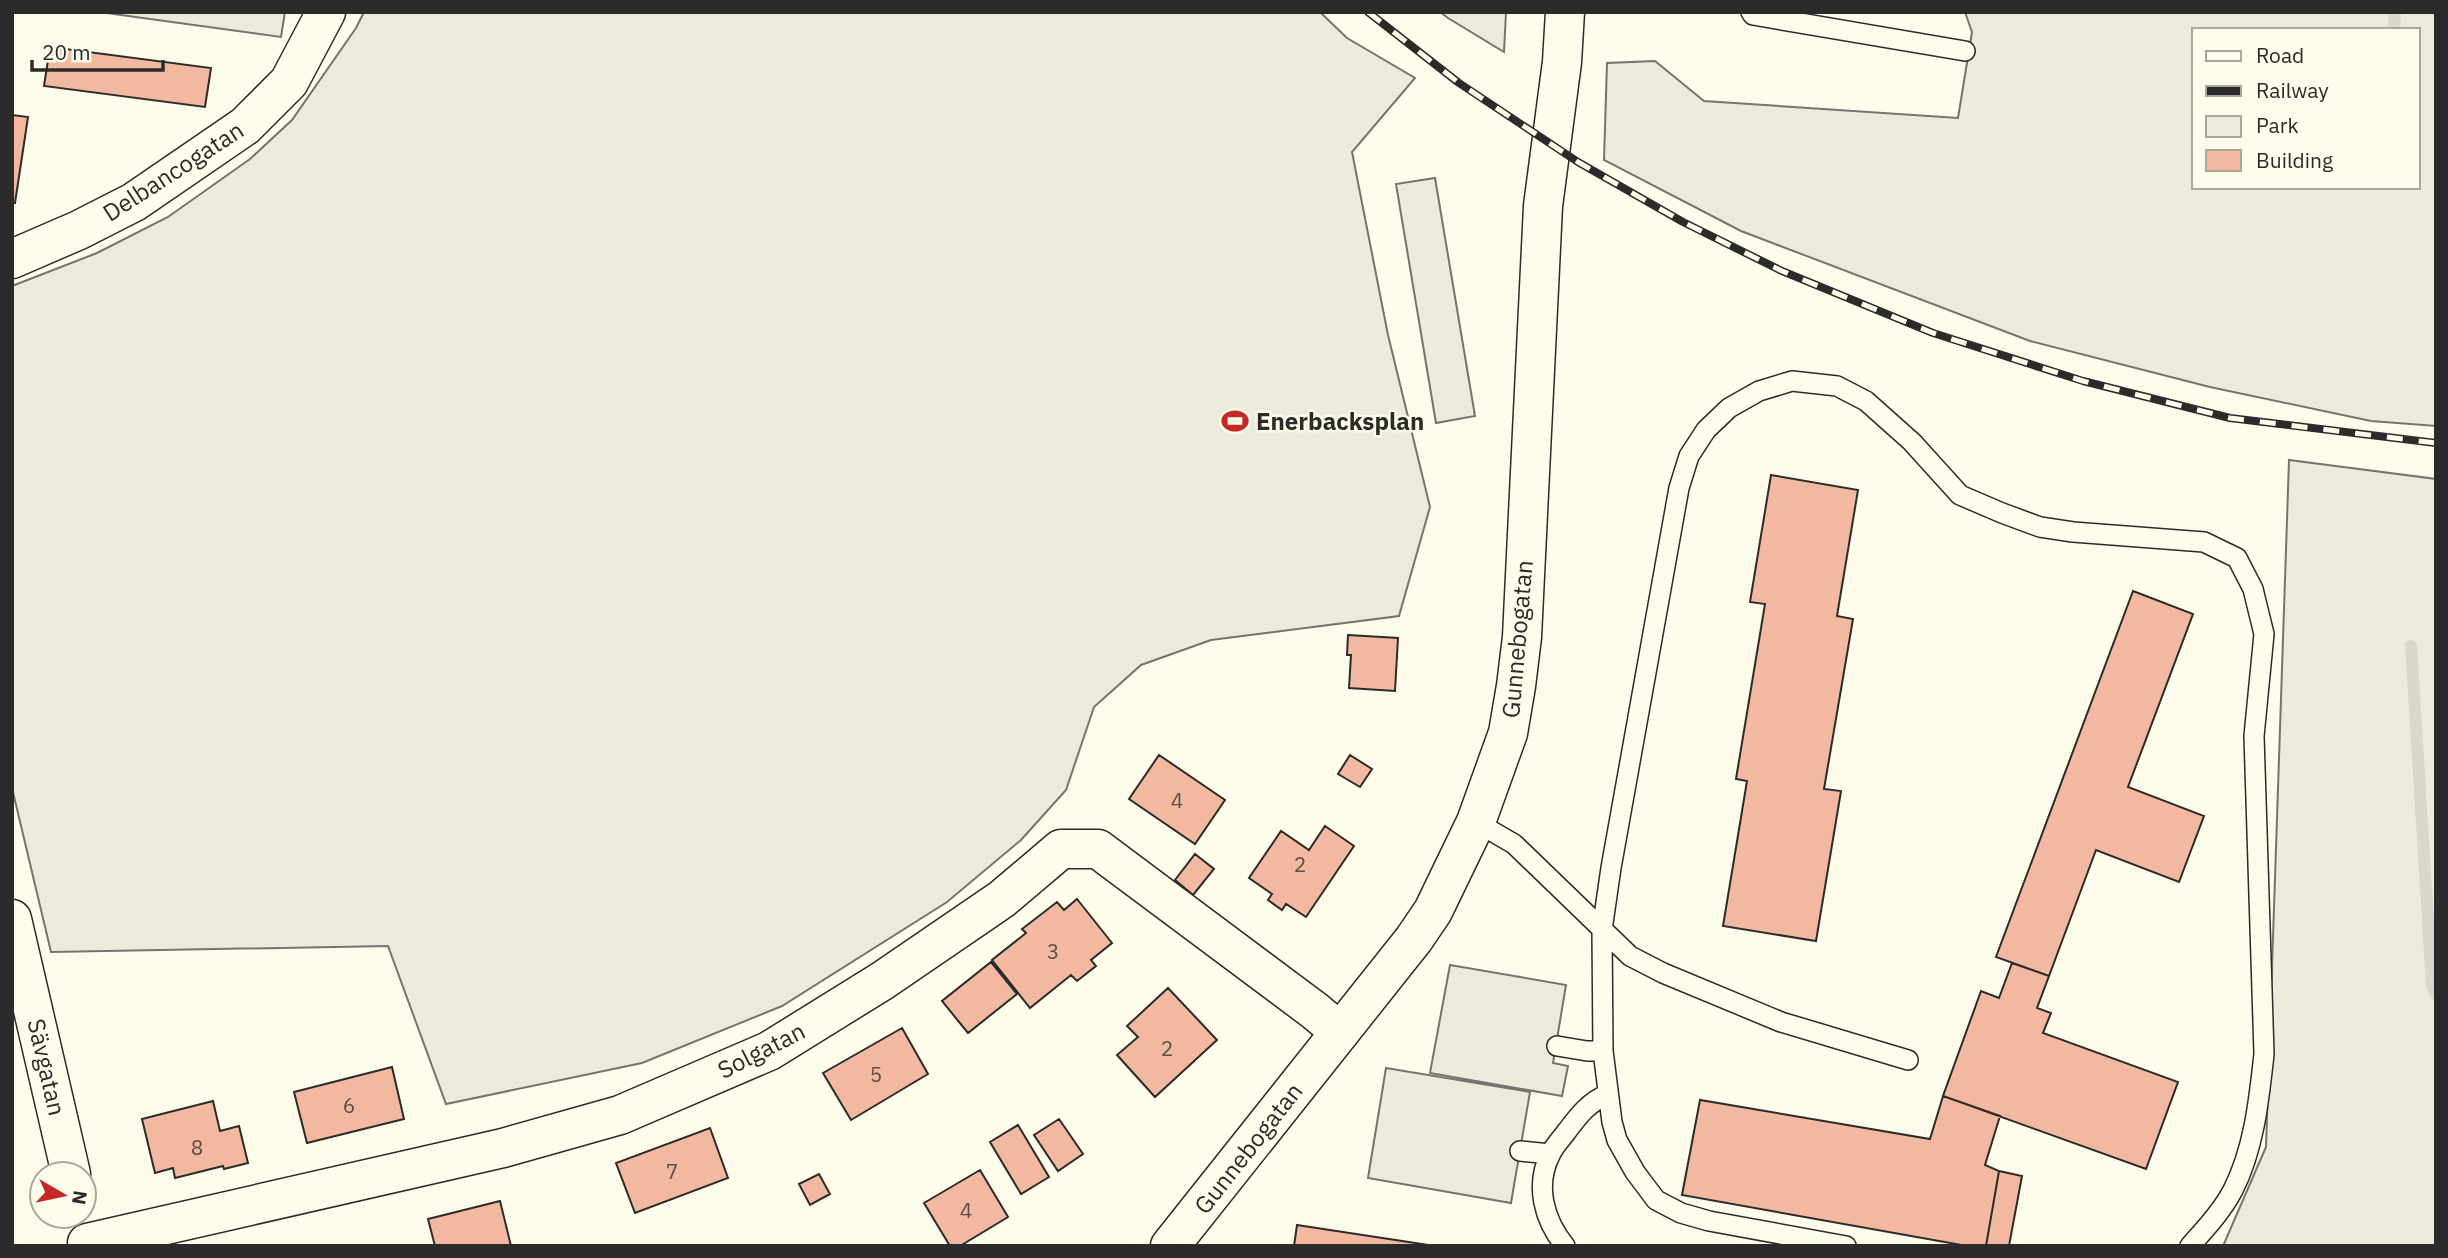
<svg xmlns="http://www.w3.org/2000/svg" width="2448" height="1258" font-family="'IBM Plex Sans',sans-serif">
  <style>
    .green { fill: #ecebdb; stroke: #74746e; stroke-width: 2; fill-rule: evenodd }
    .parking { fill: #eceadb; stroke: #74746e; stroke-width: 2 }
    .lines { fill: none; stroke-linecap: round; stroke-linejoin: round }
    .stream { stroke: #d8d7c9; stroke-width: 12 }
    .building { fill: #f2b8a0; stroke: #2b2b2b; stroke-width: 2 }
    .service-casing { stroke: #2b2b2b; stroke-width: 22 }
    .minor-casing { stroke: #2b2b2b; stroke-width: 41 }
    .tertiary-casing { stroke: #2b2b2b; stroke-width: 41 }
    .service { stroke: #fdfbea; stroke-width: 19 }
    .minor { stroke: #fdfbea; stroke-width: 38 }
    .tertiary { stroke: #fdfbea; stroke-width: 38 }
    .rail-casing { stroke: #2b2b2b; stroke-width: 8 }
    .rail { stroke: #fdfbea; stroke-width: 5; stroke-dasharray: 16; stroke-linecap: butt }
    .labels { text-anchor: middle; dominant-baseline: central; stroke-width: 5; stroke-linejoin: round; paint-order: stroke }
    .number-label { font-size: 21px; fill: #5d4e48 }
    .street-label { font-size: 24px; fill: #2b2b2b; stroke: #fdfbea }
    .poi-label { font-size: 24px; font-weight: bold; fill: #2b2b2b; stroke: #fdfbea; text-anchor: start }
  </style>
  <rect width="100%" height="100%" fill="#fdfbea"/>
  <path class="green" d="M364,12H1320L1347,38L1415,78L1352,152L1388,335L1430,507L1399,616L1211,640L1141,665L1094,707L1066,790L1021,840L947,902L782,1006L642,1063L446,1104L388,946L51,952L12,788V286L97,253L168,217L250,159L292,120L356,28Z
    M1440,12H1506L1504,52L1448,18Z
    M1965,12H2436V426L2371,421L2210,387L2030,341L1741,231L1604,160L1607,63L1655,61L1704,101L1958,118L1972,32ZM2194,30H2418V187H2194Z
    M2289,460L2436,479V1246H2223L2266,1147Z"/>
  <path class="parking" d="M99,12H285L281,37Z
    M1435,178L1475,416L1436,423L1396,184Z
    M1450,965L1566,985L1553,1063L1568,1066L1562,1096L1430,1073Z
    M1386,1068L1530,1092L1511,1203L1368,1178Z"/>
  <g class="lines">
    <path class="stream" d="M2394,30L2395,12
      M2411,646L2432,985L2436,994"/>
  </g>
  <path class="building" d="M50,47L211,68L205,107L44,86Z
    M12,115L28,117L15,203H12Z
    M1771,475L1858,490L1837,616L1853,619L1824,789L1841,791L1816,941L1723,926L1747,781L1736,779L1765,604L1750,602Z
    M2133,591L2193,614L2128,787L2204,816L2179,882L2096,850L2049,976L1996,957Z
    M1348,635L1398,638L1395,691L1349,688L1351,655H1347Z
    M1159,755L1225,800L1195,844L1129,799Z
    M1350,755L1372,769L1360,787L1338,774Z
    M1325,826L1354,846L1306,917L1286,904L1282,910L1268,900L1272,894L1249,878L1281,831L1309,850Z
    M1195,854L1214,869L1193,895L1175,880Z
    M1077,899L1112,943L1091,960L1096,966L1077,981L1071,975L1030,1008L992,960L1026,933L1022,929L1057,902L1064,910Z
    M991,962L1017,994L968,1033L942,1001Z
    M2012,963L2049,976L2037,1008L2051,1013L2043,1033L2178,1082L2146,1169L1943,1096L1981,991L1999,998Z
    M1168,988L1217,1040L1155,1097L1117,1055L1138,1037L1127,1026Z
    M902,1028L928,1074L851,1120L823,1073Z
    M392,1067L404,1119L307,1143L294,1092Z
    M1943,1096L2000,1116L1985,1165L1999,1171L1986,1246H1967L1682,1195L1700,1100L1930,1139Z
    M213,1101L220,1131L239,1126L248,1163L224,1169L223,1166L175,1178L173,1168L155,1173L142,1119Z
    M1059,1119L1083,1154L1058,1171L1034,1135Z
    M1018,1125L1049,1177L1021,1194L990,1142Z
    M710,1128L728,1178L635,1213L616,1163Z
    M980,1170L1008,1217L960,1246H950L924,1203Z
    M1999,1171L2022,1176L2009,1246H1986Z
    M819,1174L830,1194L810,1205L799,1184Z
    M500,1201L511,1246H435L428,1219Z
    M1297,1225L1435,1246H1294Z"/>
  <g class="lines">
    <g class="service-casing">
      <path id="service" d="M1751,12L1753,15L1965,51
        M1476,822L1514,844L1630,956L1663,973L1781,1022L1908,1060
        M1557,1046L1587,1051H1603
        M1520,1151L1550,1154
        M1565,1246C1544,1220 1534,1185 1551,1153C1555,1145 1562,1138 1567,1131C1579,1115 1589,1102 1608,1094
        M1846,1246L1709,1221L1681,1213L1656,1200L1635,1172L1617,1140L1612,1122L1603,1051L1602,930L1611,868L1679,488L1689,456L1706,430L1729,408L1759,391L1792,381L1837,386L1866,401L1912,442L1960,495L2002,513L2040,527L2073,532L2204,542L2237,558L2253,589L2264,634L2254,736L2264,1054C2259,1100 2254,1149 2233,1190C2222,1211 2205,1229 2190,1246"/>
    </g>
    <g class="minor-casing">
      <path id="minor" d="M12,259L79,230L134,202L245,126L289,82L326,12
        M12,919L71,1174
        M87,1243L503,1148L620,1115L769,1051L882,981L1002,899L1061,849H1098L1315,1011L1340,1032"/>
    </g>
    <g class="tertiary-casing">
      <path id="tertiary" d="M1170,1246L1414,939L1433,911L1476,822L1508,733L1516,686L1522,637L1543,206L1562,62L1565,12"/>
    </g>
    <use href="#service" class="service"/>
    <use href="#minor" class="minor"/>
    <use href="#tertiary" class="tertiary"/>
    <g class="rail-casing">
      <path id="rail" d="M1368,12L1459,83L1578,162L1683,222L1782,271L1933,333L2083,381L2230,418L2436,443"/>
    </g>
    <use href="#rail" class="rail"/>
  </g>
  <defs>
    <g id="stadium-bare" transform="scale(2.1)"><path d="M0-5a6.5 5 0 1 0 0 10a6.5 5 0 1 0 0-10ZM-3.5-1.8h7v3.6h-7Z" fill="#c62828" stroke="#fdfbea" stroke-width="2.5" paint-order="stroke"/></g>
  </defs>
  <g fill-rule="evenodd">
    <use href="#stadium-bare" x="1235" y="421"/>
  </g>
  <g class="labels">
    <g class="number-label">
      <text x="1177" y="800">4</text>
      <text x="1300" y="864">2</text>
      <text x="1053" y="951">3</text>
      <text x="1167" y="1048">2</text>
      <text x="876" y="1074">5</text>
      <text x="349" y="1105">6</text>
      <text x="197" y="1147">8</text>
      <text x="672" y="1171">7</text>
      <text x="966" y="1210">4</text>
    </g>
    <g class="street-label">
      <text transform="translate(173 171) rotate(-33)">Delbancogatan</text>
      <text transform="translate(1517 639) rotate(-85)">Gunnebogatan</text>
      <text transform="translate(761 1050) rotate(-27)">Solgatan</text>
      <text transform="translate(47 1067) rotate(77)">Sävgatan</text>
      <text transform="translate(1248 1148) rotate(-52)">Gunnebogatan</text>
    </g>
    <g class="poi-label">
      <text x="1256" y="421">Enerbacksplan</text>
    </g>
  </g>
  <rect width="2448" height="1258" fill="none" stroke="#2b2b2b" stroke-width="28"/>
  <rect x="2192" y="28" width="228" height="161" fill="#fdfbea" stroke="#a9a89e" stroke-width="2"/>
  <rect x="2206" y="51" width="35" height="10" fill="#fdfbea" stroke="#a9a89e" stroke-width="2"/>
  <text x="2256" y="63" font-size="21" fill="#2b2b2b">Road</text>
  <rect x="2206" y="86" width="35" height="10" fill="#2b2b2b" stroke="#a9a89e" stroke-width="2"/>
  <text x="2256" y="98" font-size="21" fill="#2b2b2b">Railway</text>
  <rect x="2206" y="116" width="35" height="21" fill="#ecebdb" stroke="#a9a89e" stroke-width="2"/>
  <text x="2256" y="133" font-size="21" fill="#2b2b2b">Park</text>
  <rect x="2206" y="150" width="35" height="21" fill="#f2b8a0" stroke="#a9a89e" stroke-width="2"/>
  <text x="2256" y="168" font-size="21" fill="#2b2b2b">Building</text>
  <g transform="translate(63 1195) rotate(99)"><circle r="33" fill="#fdfbea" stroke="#a9a89e" stroke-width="2"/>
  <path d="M0-5L12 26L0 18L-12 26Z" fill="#c62828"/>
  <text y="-10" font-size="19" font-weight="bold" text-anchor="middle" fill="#2b2b2b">N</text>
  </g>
  <path d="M32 60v10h131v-10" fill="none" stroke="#2b2b2b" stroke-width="3.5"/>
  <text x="42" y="60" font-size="21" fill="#2b2b2b" stroke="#fdfbea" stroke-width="5" paint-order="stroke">20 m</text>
</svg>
